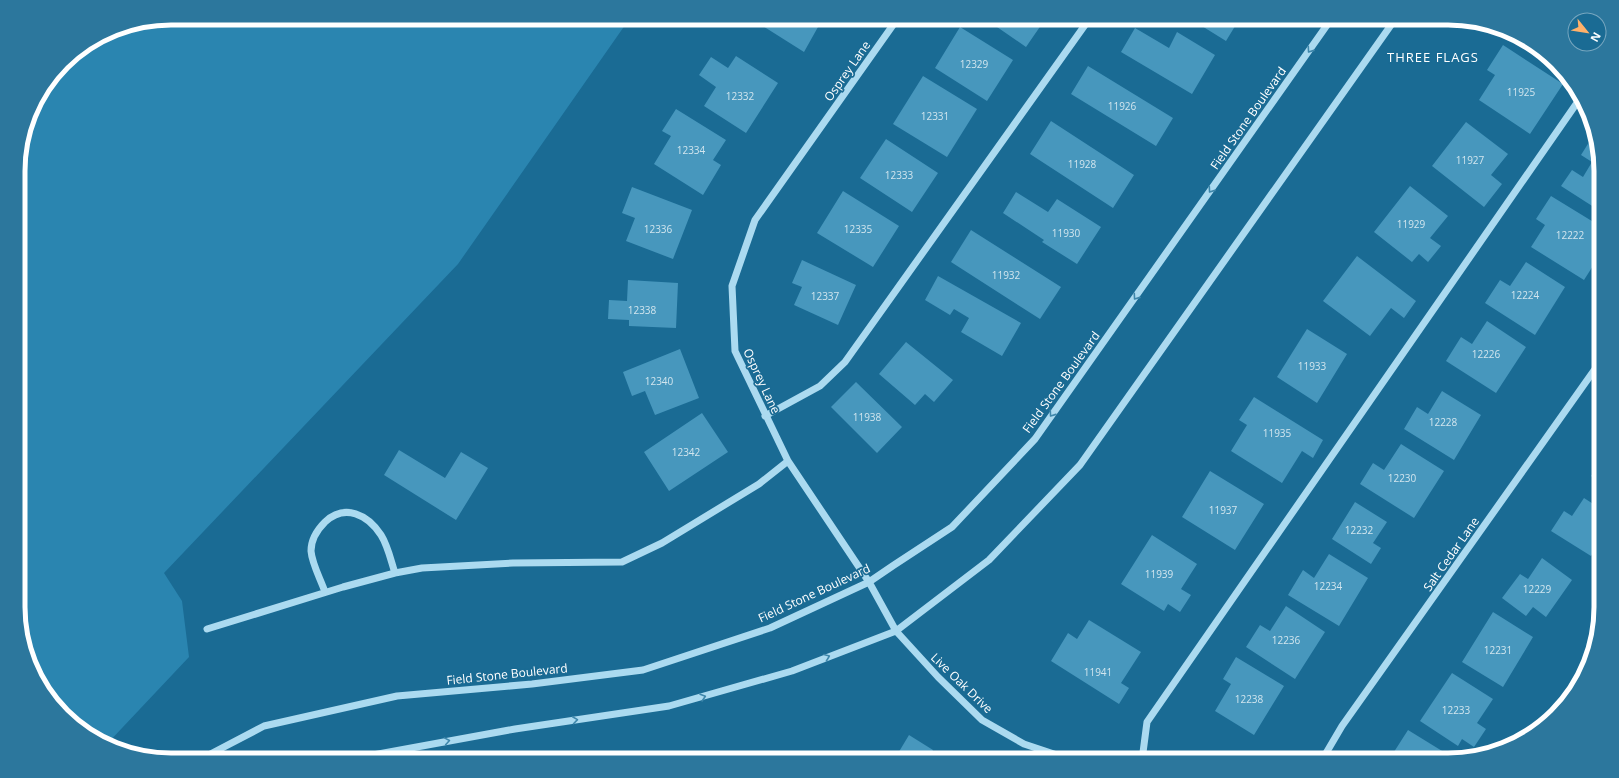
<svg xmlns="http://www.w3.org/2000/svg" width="1619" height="778" font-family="'Open Sans',sans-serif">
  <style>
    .green { fill: #2a85b0 }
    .building { fill: #4797bd }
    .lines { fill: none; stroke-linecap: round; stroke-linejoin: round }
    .minor { stroke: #abdaf0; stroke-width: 7 }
    .oneway { stroke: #3e87ab }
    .labels { text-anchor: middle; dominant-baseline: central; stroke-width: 3.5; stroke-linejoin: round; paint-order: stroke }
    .number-label { font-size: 10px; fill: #d1e5ee }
    .street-label { font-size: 12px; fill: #fff; stroke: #1a6b94 }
    .neighbourhood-label { font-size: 13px; letter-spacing: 1px; fill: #fff; stroke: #1a6b94 }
    .rim { fill: none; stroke: #fff; stroke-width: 5 }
  </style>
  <rect width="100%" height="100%" fill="#1a6b94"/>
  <path class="green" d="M171,18H630L458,264L164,573L182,601L189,657L106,745L49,700L30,666L19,628L18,160L34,103L70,56L112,30Z"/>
  <path class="building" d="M757,18H815L811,24L818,27L804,52L755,21Z
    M984,18H1046L1026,47Z
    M1189,18H1240L1226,41Z
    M960,27L1013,60L987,101L935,68Z
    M1135,28L1169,48L1177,32L1215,55L1192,94L1121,52Z
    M1503,45L1563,84L1530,134L1479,100L1495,75L1487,70Z
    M736,56L778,83L746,133L704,106L716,87L699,75L711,57L728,68Z
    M1088,66L1173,118L1156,146L1071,94Z
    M923,76L977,109L947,157L893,124Z
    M676,109L726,140L713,160L721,165L703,195L654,164L671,136L662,131Z
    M1051,121L1134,175L1113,208L1030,154Z
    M1466,122L1508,154L1491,175L1502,184L1484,207L1432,166Z
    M886,139L938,173L912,212L860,178Z
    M1591,139L1598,143L1600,151V211L1561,186L1572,170L1583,177L1592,162L1581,155Z
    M1410,186L1448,216L1430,238L1441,246L1428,262L1419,254L1412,262L1374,232Z
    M632,187L692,210L673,259L626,241L635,218L622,213Z
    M843,191L899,226L873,267L817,233Z
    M1016,192L1048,212L1057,199L1101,227L1077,264L1042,242L1044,240L1003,213Z
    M1551,196L1600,226V243L1593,255L1598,258L1584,280L1531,247L1545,225L1536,219Z
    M971,230L1061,287L1040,319L951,262Z
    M1357,256L1416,301L1404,318L1391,308L1370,336L1323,301Z
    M802,260L856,285L838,325L794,305L802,287L792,283Z
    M1526,262L1565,287L1535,335L1485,303L1500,280L1510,286Z
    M938,276L1021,323L1002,356L961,332L969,318L954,309L950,315L925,300Z
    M628,280L678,283L676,328L629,326V320L608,319L609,300L627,301Z
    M1487,321L1526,347L1496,393L1446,361L1461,337L1472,344Z
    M1307,329L1347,354L1317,403L1277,377Z
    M906,342L953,380L934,402L925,394L915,405L879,374Z
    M680,349L699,398L655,415L645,391L632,396L623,372Z
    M856,382L902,427L877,453L831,407Z
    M1442,391L1481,415L1454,460L1404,429L1417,407L1428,414Z
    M1254,397L1323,440L1313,458L1302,451L1282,483L1231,451L1247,425L1239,420Z
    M702,413L728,452L669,491L644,452Z
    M1401,444L1444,471L1414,518L1360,484L1373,463L1384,470Z
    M399,450L445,478L461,452L488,468L456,520L384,475Z
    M1601,463V483L1591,476Z
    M1210,471L1264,504L1235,550L1182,517Z
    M1584,498L1601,509V540L1591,556L1551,531L1564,511L1572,516Z
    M1355,502L1387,522L1373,543L1381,548L1371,564L1332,539Z
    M1152,535L1197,564L1181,589L1191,595L1180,612L1168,604L1164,611L1121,584Z
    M1329,554L1368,578L1339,626L1288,595L1303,570L1314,578Z
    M1542,558L1572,580L1546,617L1533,607L1526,616L1502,598L1520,574L1528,579Z
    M1286,606L1325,632L1295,679L1246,647L1260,625L1270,631Z
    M1493,612L1533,637L1503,687L1462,662Z
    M1089,620L1141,652L1121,683L1129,688L1119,704L1051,661L1068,633L1077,639Z
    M1236,657L1284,686L1254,735L1215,711L1231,684L1223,679Z
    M1452,673L1493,699L1477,723L1486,729L1474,747L1462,739L1458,746L1420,721Z
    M1555,709L1559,711L1548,721Z
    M1408,730L1447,754L1444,760H1399L1392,755Z
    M909,735L933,750L929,758L932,760H894Z"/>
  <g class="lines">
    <path class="minor" d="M898,18L755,220L732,286L735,351L788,461L869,582L896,631L938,677L982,720L1024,744L1072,760
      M765,416L820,386L845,362L1090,18
      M325,592C321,580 312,564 311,551C311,539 317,530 325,522C345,503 368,515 381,535C388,546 391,561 395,573
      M207,629L343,587L395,573L422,568L513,563L622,562L662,543L759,484L788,461
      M199,760L264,726L397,696L532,684L643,670L770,628L869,582L894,565L952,527L1035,439L1332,18
      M354,760L362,757L515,729L669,706L792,671L896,631L989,560L1080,465L1396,18
      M1142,760L1147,722L1581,97
      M1322,760L1342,726L1600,362"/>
  </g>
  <defs><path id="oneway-chevron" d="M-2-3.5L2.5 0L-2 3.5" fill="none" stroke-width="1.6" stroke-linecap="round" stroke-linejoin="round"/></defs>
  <g class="oneway">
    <use href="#oneway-chevron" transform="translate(1310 50) rotate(125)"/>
    <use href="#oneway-chevron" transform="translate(1211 190) rotate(125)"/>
    <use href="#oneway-chevron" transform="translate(1136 297) rotate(125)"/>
    <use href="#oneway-chevron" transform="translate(1052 414) rotate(125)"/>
    <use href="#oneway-chevron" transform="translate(827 657) rotate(-21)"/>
    <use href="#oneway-chevron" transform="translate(703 697) rotate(-16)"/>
    <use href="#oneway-chevron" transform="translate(575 720) rotate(-8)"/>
    <use href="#oneway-chevron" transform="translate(447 741) rotate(-10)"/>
  </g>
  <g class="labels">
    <g class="number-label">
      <text x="974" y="64">12329</text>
      <text x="1521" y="92">11925</text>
      <text x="740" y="96">12332</text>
      <text x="1122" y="106">11926</text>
      <text x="935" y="116">12331</text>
      <text x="691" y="150">12334</text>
      <text x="1470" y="160">11927</text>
      <text x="1082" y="164">11928</text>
      <text x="899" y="175">12333</text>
      <text x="1411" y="224">11929</text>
      <text x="658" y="229">12336</text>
      <text x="858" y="229">12335</text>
      <text x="1066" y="233">11930</text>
      <text x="1570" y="235">12222</text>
      <text x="1006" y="275">11932</text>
      <text x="1525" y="295">12224</text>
      <text x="825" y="296">12337</text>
      <text x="642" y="310">12338</text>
      <text x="1486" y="354">12226</text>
      <text x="1312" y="366">11933</text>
      <text x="659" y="381">12340</text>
      <text x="867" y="417">11938</text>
      <text x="1443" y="422">12228</text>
      <text x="1277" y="433">11935</text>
      <text x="686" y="452">12342</text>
      <text x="1402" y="478">12230</text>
      <text x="1223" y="510">11937</text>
      <text x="1359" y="530">12232</text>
      <text x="1159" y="574">11939</text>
      <text x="1328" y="586">12234</text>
      <text x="1537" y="589">12229</text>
      <text x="1286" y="640">12236</text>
      <text x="1498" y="650">12231</text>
      <text x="1098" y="672">11941</text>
      <text x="1249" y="699">12238</text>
      <text x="1456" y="710">12233</text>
    </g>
    <g class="street-label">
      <text transform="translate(847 71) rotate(-55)">Osprey Lane</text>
      <text transform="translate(1248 118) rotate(-55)">Field Stone Boulevard</text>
      <text transform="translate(762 381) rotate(65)">Osprey Lane</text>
      <text transform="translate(1061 382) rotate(-54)">Field Stone Boulevard</text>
      <text transform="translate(1451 554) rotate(-55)">Salt Cedar Lane</text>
      <text transform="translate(814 593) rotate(-25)">Field Stone Boulevard</text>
      <text transform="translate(507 674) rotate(-6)">Field Stone Boulevard</text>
      <text transform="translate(962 683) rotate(44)">Live Oak Drive</text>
    </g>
    <g class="neighbourhood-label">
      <text x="1433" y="57">THREE FLAGS</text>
    </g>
  </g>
  <path d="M0 0H1619V778H0ZM171 25H1448A146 146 0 0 1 1594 171V607A146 146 0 0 1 1448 753H171A146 146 0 0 1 25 607V171A146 146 0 0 1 171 25Z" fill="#2c779d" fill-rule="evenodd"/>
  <path class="rim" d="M171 25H1448A146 146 0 0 1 1594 171V607A146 146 0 0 1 1448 753H171A146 146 0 0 1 25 607V171A146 146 0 0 1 171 25Z"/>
  <g transform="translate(1587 32) rotate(120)"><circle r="19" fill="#1a6b94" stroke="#76a6bf"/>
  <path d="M0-3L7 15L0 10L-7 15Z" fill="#ffb16a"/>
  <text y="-6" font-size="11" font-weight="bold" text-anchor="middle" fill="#ffffff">N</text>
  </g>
</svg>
